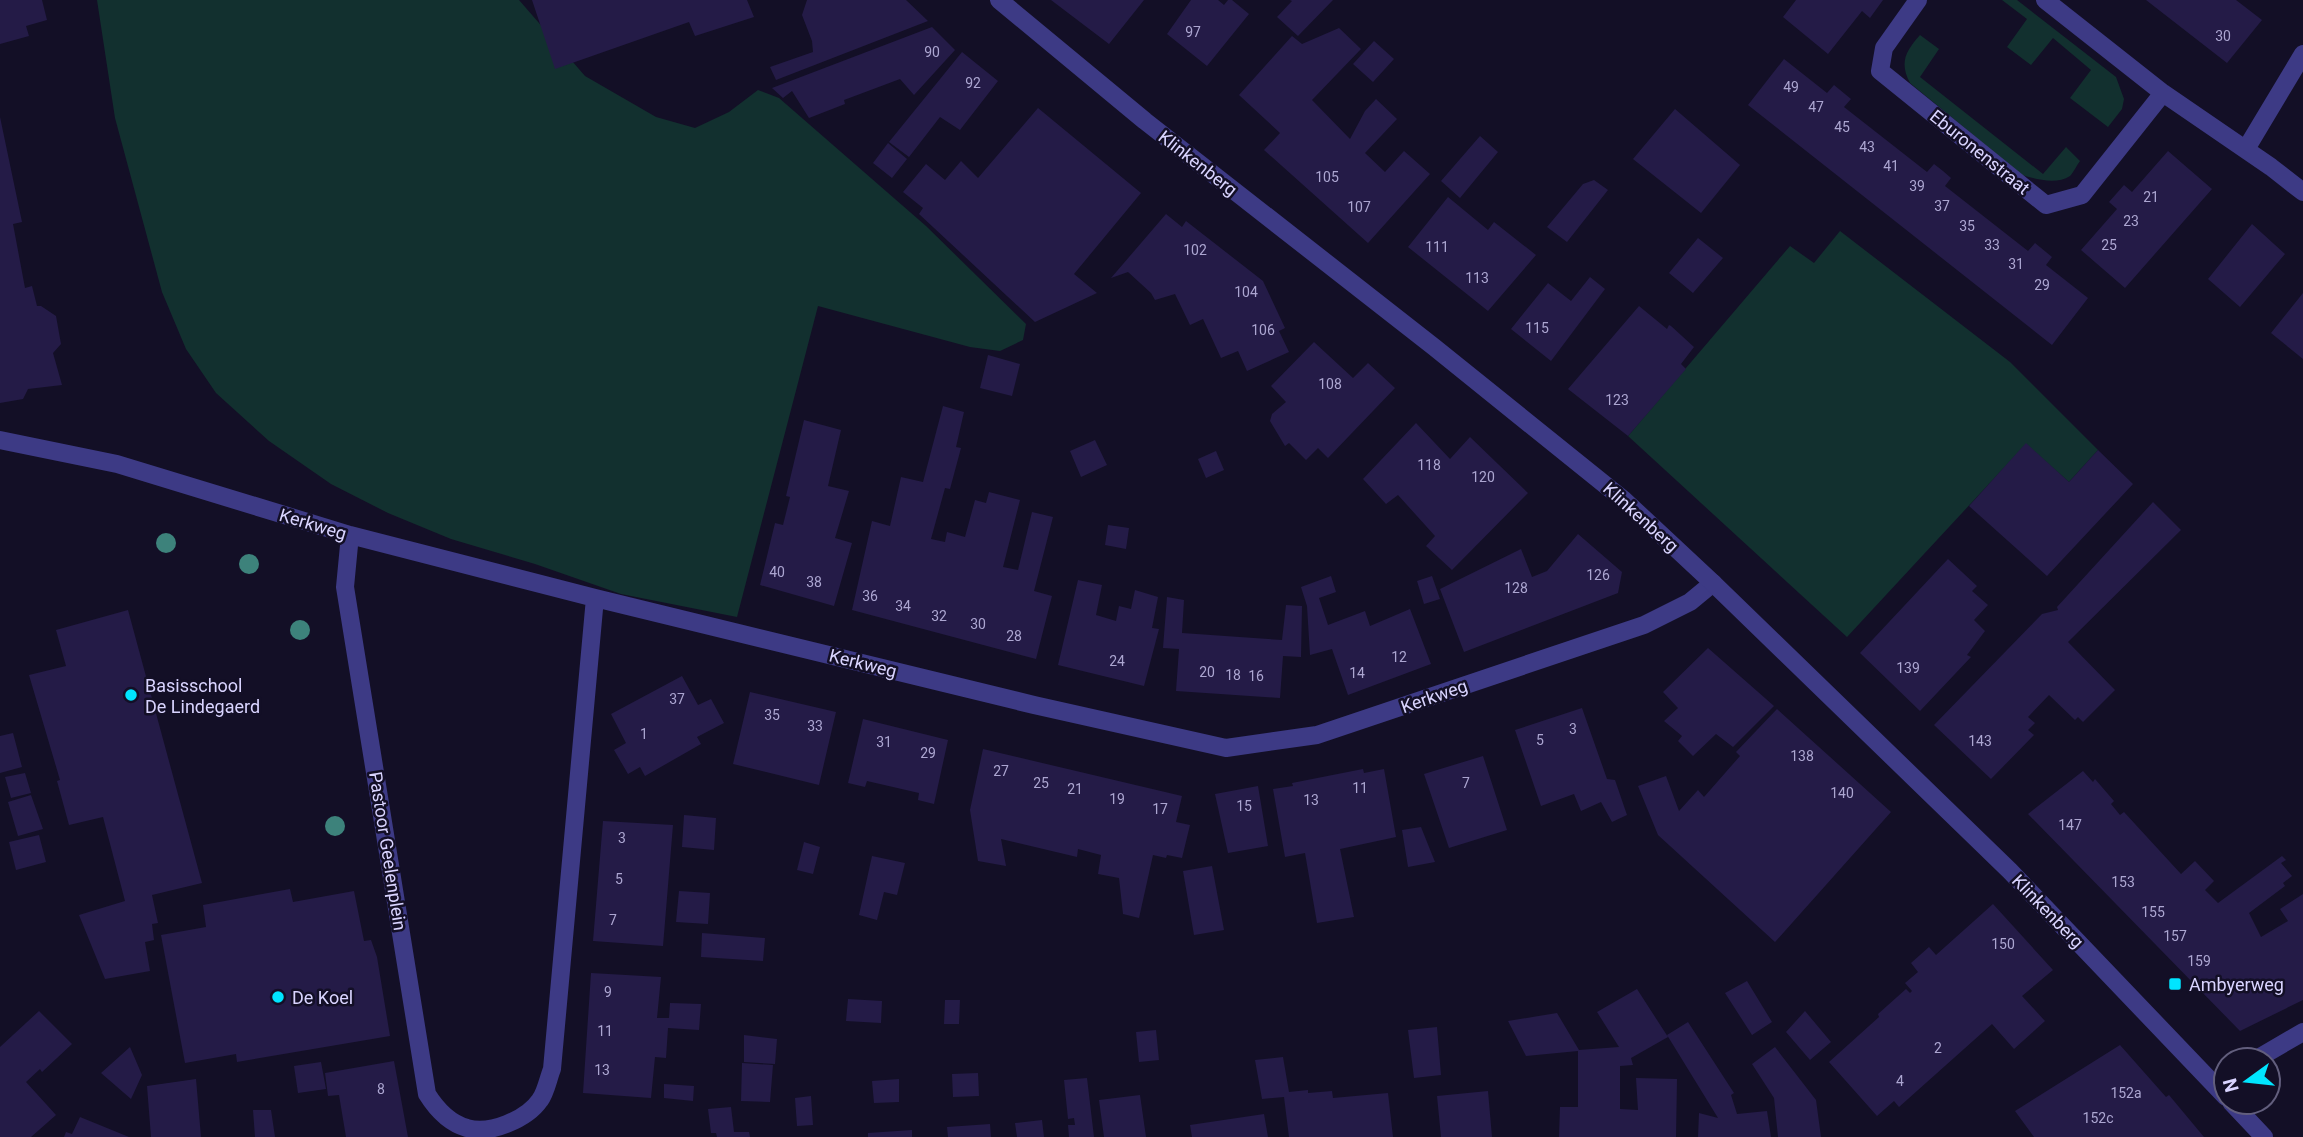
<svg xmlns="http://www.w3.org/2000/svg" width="2303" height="1137" font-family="Roboto,sans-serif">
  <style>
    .green { fill: #12302f }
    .building { fill: #241b47 }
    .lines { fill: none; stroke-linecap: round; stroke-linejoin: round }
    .minor { stroke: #3d3a85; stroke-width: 18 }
    .tertiary { stroke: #3d3a85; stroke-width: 18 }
    .tree { fill: #3d827b }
    .poi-dot { fill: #00e5ff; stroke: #130f26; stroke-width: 2.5 }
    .labels { text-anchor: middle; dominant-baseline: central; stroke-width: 5; stroke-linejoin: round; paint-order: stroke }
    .number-label { font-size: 14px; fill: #aca6d1 }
    .street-label { font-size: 18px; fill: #d9d4ff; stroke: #130f26 }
    .poi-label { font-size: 18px; fill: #d9d4ff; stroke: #130f26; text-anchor: start }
  </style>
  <rect width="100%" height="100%" fill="#130f26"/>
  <path class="green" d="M97,0H519L585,76L656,117L695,128L729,112L758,90L779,98L926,226L1026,324L1023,340L1000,351L970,347L818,306L737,617L621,594L535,564L451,539L388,513L331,484L269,441L216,393L186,349L162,292L115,118Z
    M2002,0H2017L2116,77L2124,99L2122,109L2108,127L2070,98L2091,70L2053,38L2031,65L2007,47L2027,19Z
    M1920,35L1939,49L1920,77L2043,174L2066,147L2080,161C2077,165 2073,173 2070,176C2056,185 2036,179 2022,175L1910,83C1899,62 1906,51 1920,35Z
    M1840,231L2010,362L2098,450L2069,482L2026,444L1847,637L1628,436L1790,246L1814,263Z"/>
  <path class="building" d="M0,0H42L47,20L26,26L29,36L0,44Z
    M532,0H747L754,17L695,36L689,22L555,69Z
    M807,0H906L928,21L776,80L770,67L813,52L812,41L802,15Z
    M1051,0H1144L1109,44Z
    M1191,0H1218L1224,5L1228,0H1232L1249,14L1207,66L1167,34Z
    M1290,0H1333L1298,36L1277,17L1292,1Z
    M1796,0H1883L1870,18L1862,11L1828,54L1783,17Z
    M2146,0H2236L2262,20L2227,63Z
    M932,27L955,50L914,95L900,79L844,100L845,104L809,118L792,91L783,98L772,88Z
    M1339,28L1361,49L1312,100L1350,139L1365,111L1376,99L1397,119L1365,153L1385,172L1404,151L1430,174L1368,243L1264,150L1280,133L1239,95L1292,36L1302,44Z
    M1374,41L1394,59L1373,82L1353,64Z
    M962,52L998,81L960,130L940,117L909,157L889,142Z
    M1784,59L1827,93L1834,85L1851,99L1844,107L1927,172L1934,164L1943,171L1951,178L1945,186L2028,251L2035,243L2052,257L2046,265L2088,298L2052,345L1748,105Z
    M1038,108L1141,193L1074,274L1097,293L1035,322L919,214L923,208L903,192L926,164L945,180L961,161L978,178Z
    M1675,109L1740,165L1701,213L1633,159Z
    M0,117L22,222L13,224L25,288L32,286L37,306H41L56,316L61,344L53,353L62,385L28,389L23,399L0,403Z
    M1480,136L1498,152L1460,198L1441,181Z
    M888,143L907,159L892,178L873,163Z
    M2168,151L2212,189L2125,288L2081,250L2117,209L2109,202L2124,185L2132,192Z
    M1594,180L1608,190L1567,242L1547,227L1583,184Z
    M1448,197L1488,230L1494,222L1536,255L1488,311L1408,247Z
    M1166,214L1182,227L1186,221L1263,281L1285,328L1279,331L1289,352L1247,371L1238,351L1221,358L1203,319L1190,325L1175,294L1155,300L1151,293L1128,272L1111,278Z
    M2252,224L2285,254L2240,307L2208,279Z
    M1698,238L1723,258L1693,293L1669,273Z
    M1590,277L1605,289L1551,361L1511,329L1548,283L1571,301Z
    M2303,293V359L2271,333Z
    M1639,306L1667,329L1669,325L1671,326L1694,347L1681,364L1686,369L1628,436L1568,389Z
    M1314,342L1353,378L1368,363L1395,388L1328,458L1318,448L1306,460L1289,443L1285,446L1270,421L1272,414L1286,402L1271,386Z
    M988,355L1020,364L1012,396L980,388Z
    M943,406L964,412L956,447L961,448L950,489L945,488L931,539L945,542L947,532L965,537L975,500L986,503L989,492L1020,500L1003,567L1018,570L1032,512L1053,517L1034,591L1052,596L1036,659L852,610L872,521L890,526L901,477L923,482Z
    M804,420L841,430L828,486L849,491L835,538L852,543L834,606L760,585L775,523L783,525L790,497L786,496Z
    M1416,423L1450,459L1470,437L1528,493L1452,570L1426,546L1435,536L1398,495L1386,504L1363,479Z
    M1095,440L1107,465L1081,477L1070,451Z
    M2026,443L2069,482L2098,450L2133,484L2047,576L1969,506Z
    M1216,451L1224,470L1206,478L1198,459Z
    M2153,502L2181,530L2068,642L2115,690L2083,722L2078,717L2075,720L2049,695L2028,717L2035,723L2028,730L2034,735L1991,779L1934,725L2042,614L2058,610L2057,607Z
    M1108,525L1129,528L1126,549L1105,545Z
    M1578,534L1622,572L1618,593L1464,652L1440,589L1521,549L1532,577L1547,571Z
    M1948,559L1977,586L1972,591L1988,605L1974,620L1985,631L1967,655L1971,657L1920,711L1860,653Z
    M1331,576L1336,592L1319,598L1328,625L1365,611L1370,626L1410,609L1431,664L1348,695L1332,649L1310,655L1307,606L1301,587Z
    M1432,576L1440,599L1424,604L1417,581Z
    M1078,580L1102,585L1096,615L1116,621L1119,606L1131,609L1135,590L1158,597L1152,628L1159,629L1144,686L1058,665Z
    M1167,597L1184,600L1182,633L1282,640L1286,605L1302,606L1301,657L1283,656L1280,698L1176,691L1179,649L1163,648Z
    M128,610L202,883L152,895L158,923L152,924L154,940L145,942L150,971L105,979L79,915L125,901L103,817L69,825L57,781L60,780L29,675L66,666L56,630Z
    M1708,648L1774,706L1733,747L1716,734L1693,756L1678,741L1682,736L1664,721L1678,708L1663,692Z
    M682,676L698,705L711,699L724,723L697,737L701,744L645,776L640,767L628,774L614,750L626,743L611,714Z
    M750,692L836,712L819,785L733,764Z
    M1582,708L1607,779L1615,780L1627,815L1612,822L1601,802L1581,811L1574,794L1541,806L1515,730Z
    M1777,709L1891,812L1775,942L1658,835L1638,786L1666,776L1679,811L1698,790L1704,797L1740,756L1736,752Z
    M863,719L948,740L934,804L918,800L919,793L867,781L865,787L848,783Z
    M13,733L22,767L0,773V736Z
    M983,749L1182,796L1176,822L1190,825L1182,858L1167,855L1166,858L1153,855L1139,918L1123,914L1119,878L1098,874L1101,855L1078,849L1077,857L1001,839L1006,866L978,861L970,810Z
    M1483,756L1507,830L1449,848L1424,774Z
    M1363,769L1364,773L1384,769L1396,837L1340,849L1354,917L1317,923L1305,853L1285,857L1273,789L1293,786L1292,783Z
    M2083,771L2093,782L2095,779L2114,801L2111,804L2120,815L2124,812L2181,874L2195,861L2214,881L2205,890L2218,903L2282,856L2286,860L2281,863L2292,876L2283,883L2285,886L2249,913L2261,937L2288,921L2280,909L2303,894V1000L2240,1031L2028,814Z
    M25,773L31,793L11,798L5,777Z
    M1258,786L1268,846L1228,853L1215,794Z
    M31,795L43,829L18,836L8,802Z
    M684,815L716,818L714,850L682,847Z
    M603,821L673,825L663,946L593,941Z
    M1421,827L1435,862L1408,867L1402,830Z
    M39,835L46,862L16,870L9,842Z
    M804,842L820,847L813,874L797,870Z
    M872,856L905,863L897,895L884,892L877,920L859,915Z
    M1212,866L1224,930L1194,935L1183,871Z
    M290,889L293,902L354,891L364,941L371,940L377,957L390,1036L237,1062L236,1054L185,1063L161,935L206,927L203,905Z
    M679,891L710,893L708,924L676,922Z
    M1993,904L2053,970L2022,996L2045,1021L2014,1049L1992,1024L1899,1107L1894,1101L1877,1116L1829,1062L1879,1017L1878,1014L1906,989L1910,993L1912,991L1905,983L1918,972L1911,963L1929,947L1936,955Z
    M702,933L765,938L763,961L701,957Z
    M591,973L661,977L657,1018H669L670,1003L701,1004L699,1030L668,1028L666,1058L655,1057L651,1098L583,1093Z
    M1747,981L1772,1022L1752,1035L1725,993Z
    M1637,989L1668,1037L1631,1058L1633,1065L1620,1066V1109L1638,1110L1636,1078L1677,1079L1676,1137H1559L1560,1107H1578V1051L1526,1056L1508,1021L1557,1013L1579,1050L1619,1047L1597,1012Z
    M848,999L882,1001L881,1023L846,1021Z
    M945,1000H960L959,1024H944Z
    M39,1011L72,1044L42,1072L40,1069L26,1082L56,1115L31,1137H0V1047Z
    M1805,1011L1831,1042L1810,1060L1786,1032Z
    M1688,1022L1734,1093L1731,1095L1737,1114L1767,1111L1771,1137H1698L1699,1113L1718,1118L1667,1035Z
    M1437,1027L1441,1075L1414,1078L1408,1030Z
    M1156,1030L1159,1060L1139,1062L1136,1032Z
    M744,1035L777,1039L775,1064L744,1062Z
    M2120,1045L2166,1097L2169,1095L2204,1137H2034L2015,1111Z
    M130,1047L142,1075L131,1099L101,1073Z
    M1775,1047L1816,1100L1821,1137H1778L1774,1098L1752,1064Z
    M1283,1057L1289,1092L1308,1090V1093L1332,1091L1333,1098L1388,1093L1393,1137H1289L1284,1097L1262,1099L1255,1060Z
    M394,1061L408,1137H346L339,1095L328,1096L325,1073Z
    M321,1062L326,1089L298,1093L294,1066Z
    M742,1063L773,1065L770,1102L741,1101Z
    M978,1073L979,1096L953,1097L952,1074Z
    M1087,1078L1094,1137H1069L1068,1125H1075L1074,1118L1068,1119L1064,1080Z
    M196,1079L201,1137H151L147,1086Z
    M899,1079V1102L874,1103L872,1081Z
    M664,1084L694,1086L693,1101L664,1098Z
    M1488,1091L1492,1137H1441L1437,1096Z
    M1140,1095L1146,1137H1104L1099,1100Z
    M811,1096L813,1125L797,1126L795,1098Z
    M731,1107L734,1132H749L750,1137H717L716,1133H711L708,1109Z
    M253,1110H271L275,1137H255Z
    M1264,1114L1268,1137H1192L1190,1125Z
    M80,1117L129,1137H64L66,1132L72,1134Z
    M1042,1120L1044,1137H1017L1015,1123Z
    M990,1124L991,1137H948L947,1127Z
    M912,1130V1137H868V1133Z"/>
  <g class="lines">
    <path class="minor" d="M1918,0L1884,48L1880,71L2046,205L2082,195L2163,93
      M2045,0L2163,93L2271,167L2303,192
      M2246,149L2303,54
      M0,440L117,464L350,535L595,598L1034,705L1226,748L1317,735L1644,625L1690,602L1713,583
      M350,535L345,587L427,1094C437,1110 449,1123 467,1128C490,1135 527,1119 540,1100C546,1092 548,1079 552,1069L595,598
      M2255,1060L2303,1032"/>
    <path class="tertiary" d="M999,0L1145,121L1434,347L1624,500L1713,583L2010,871L2226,1097
      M2231,1102L2264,1137"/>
  </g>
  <g class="tree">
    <circle cx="166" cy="543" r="10"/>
    <circle cx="249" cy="564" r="10"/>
    <circle cx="300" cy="630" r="10"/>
    <circle cx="335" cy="826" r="10"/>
  </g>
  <g class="poi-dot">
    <circle cx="131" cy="695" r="7"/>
    <rect x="2168" y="977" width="14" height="14" rx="3.5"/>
    <circle cx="278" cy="997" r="7"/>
  </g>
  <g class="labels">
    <g class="number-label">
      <text x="1193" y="32">97</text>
      <text x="2223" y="36">30</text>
      <text x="932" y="52">90</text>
      <text x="973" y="83">92</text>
      <text x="1791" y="87">49</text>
      <text x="1816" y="107">47</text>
      <text x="1842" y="127">45</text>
      <text x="1867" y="147">43</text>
      <text x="1891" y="166">41</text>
      <text x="1327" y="177">105</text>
      <text x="1917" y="186">39</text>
      <text x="2151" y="197">21</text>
      <text x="1942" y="206">37</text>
      <text x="1359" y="207">107</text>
      <text x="2131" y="221">23</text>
      <text x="1967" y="226">35</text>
      <text x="1992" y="245">33</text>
      <text x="2109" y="245">25</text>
      <text x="1437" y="247">111</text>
      <text x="1195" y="250">102</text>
      <text x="2016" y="264">31</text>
      <text x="1477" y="278">113</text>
      <text x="2042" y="285">29</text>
      <text x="1246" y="292">104</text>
      <text x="1537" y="328">115</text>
      <text x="1263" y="330">106</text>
      <text x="1330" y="384">108</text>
      <text x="1617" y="400">123</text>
      <text x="1429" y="465">118</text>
      <text x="1483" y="477">120</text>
      <text x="777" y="572">40</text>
      <text x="1598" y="575">126</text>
      <text x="814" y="582">38</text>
      <text x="1516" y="588">128</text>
      <text x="870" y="596">36</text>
      <text x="903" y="606">34</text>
      <text x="939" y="616">32</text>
      <text x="978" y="624">30</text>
      <text x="1014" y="636">28</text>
      <text x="1399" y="657">12</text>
      <text x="1117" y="661">24</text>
      <text x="1908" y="668">139</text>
      <text x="1207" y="672">20</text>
      <text x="1357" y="673">14</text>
      <text x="1233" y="675">18</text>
      <text x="1256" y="676">16</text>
      <text x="677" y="699">37</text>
      <text x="772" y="715">35</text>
      <text x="815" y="726">33</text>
      <text x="1573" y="729">3</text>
      <text x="644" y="734">1</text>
      <text x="1540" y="740">5</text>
      <text x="1980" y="741">143</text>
      <text x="884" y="742">31</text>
      <text x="928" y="753">29</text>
      <text x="1802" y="756">138</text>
      <text x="1001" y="771">27</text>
      <text x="1041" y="783">25</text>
      <text x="1466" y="783">7</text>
      <text x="1360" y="788">11</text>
      <text x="1075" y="789">21</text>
      <text x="1842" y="793">140</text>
      <text x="1117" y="799">19</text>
      <text x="1311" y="800">13</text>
      <text x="1244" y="806">15</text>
      <text x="1160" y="809">17</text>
      <text x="2070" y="825">147</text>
      <text x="622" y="838">3</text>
      <text x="619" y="879">5</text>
      <text x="2123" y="882">153</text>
      <text x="2153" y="912">155</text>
      <text x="613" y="920">7</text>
      <text x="2175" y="936">157</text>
      <text x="2003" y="944">150</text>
      <text x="2199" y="961">159</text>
      <text x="608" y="992">9</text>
      <text x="605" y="1031">11</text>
      <text x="1938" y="1048">2</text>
      <text x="602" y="1070">13</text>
      <text x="1900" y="1081">4</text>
      <text x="381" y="1089">8</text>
      <text x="2126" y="1093">152a</text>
      <text x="2098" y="1118">152c</text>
    </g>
    <g class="street-label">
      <text transform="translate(1980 152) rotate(39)">Eburonenstraat</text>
      <text transform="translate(1198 163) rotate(38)">Klinkenberg</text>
      <text transform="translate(1641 517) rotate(42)">Klinkenberg</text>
      <text transform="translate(313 524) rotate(17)">Kerkweg</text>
      <text transform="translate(863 663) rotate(14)">Kerkweg</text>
      <text transform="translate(1434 696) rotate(-19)">Kerkweg</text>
      <text transform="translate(388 851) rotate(81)">Pastoor Geelenplein</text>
      <text transform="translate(2048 911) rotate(46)">Klinkenberg</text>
    </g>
    <g class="poi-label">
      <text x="145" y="685">Basisschool<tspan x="145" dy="21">De Lindegaerd</tspan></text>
      <text x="2189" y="984">Ambyerweg</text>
      <text x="292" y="997">De Koel</text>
    </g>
  </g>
  <g transform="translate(2247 1081) rotate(255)"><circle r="33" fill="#130f26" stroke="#625e7d" stroke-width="2"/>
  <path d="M0-5L12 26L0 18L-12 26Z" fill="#00e5ff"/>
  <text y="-10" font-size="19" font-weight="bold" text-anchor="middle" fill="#d9d4ff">N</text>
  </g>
</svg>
